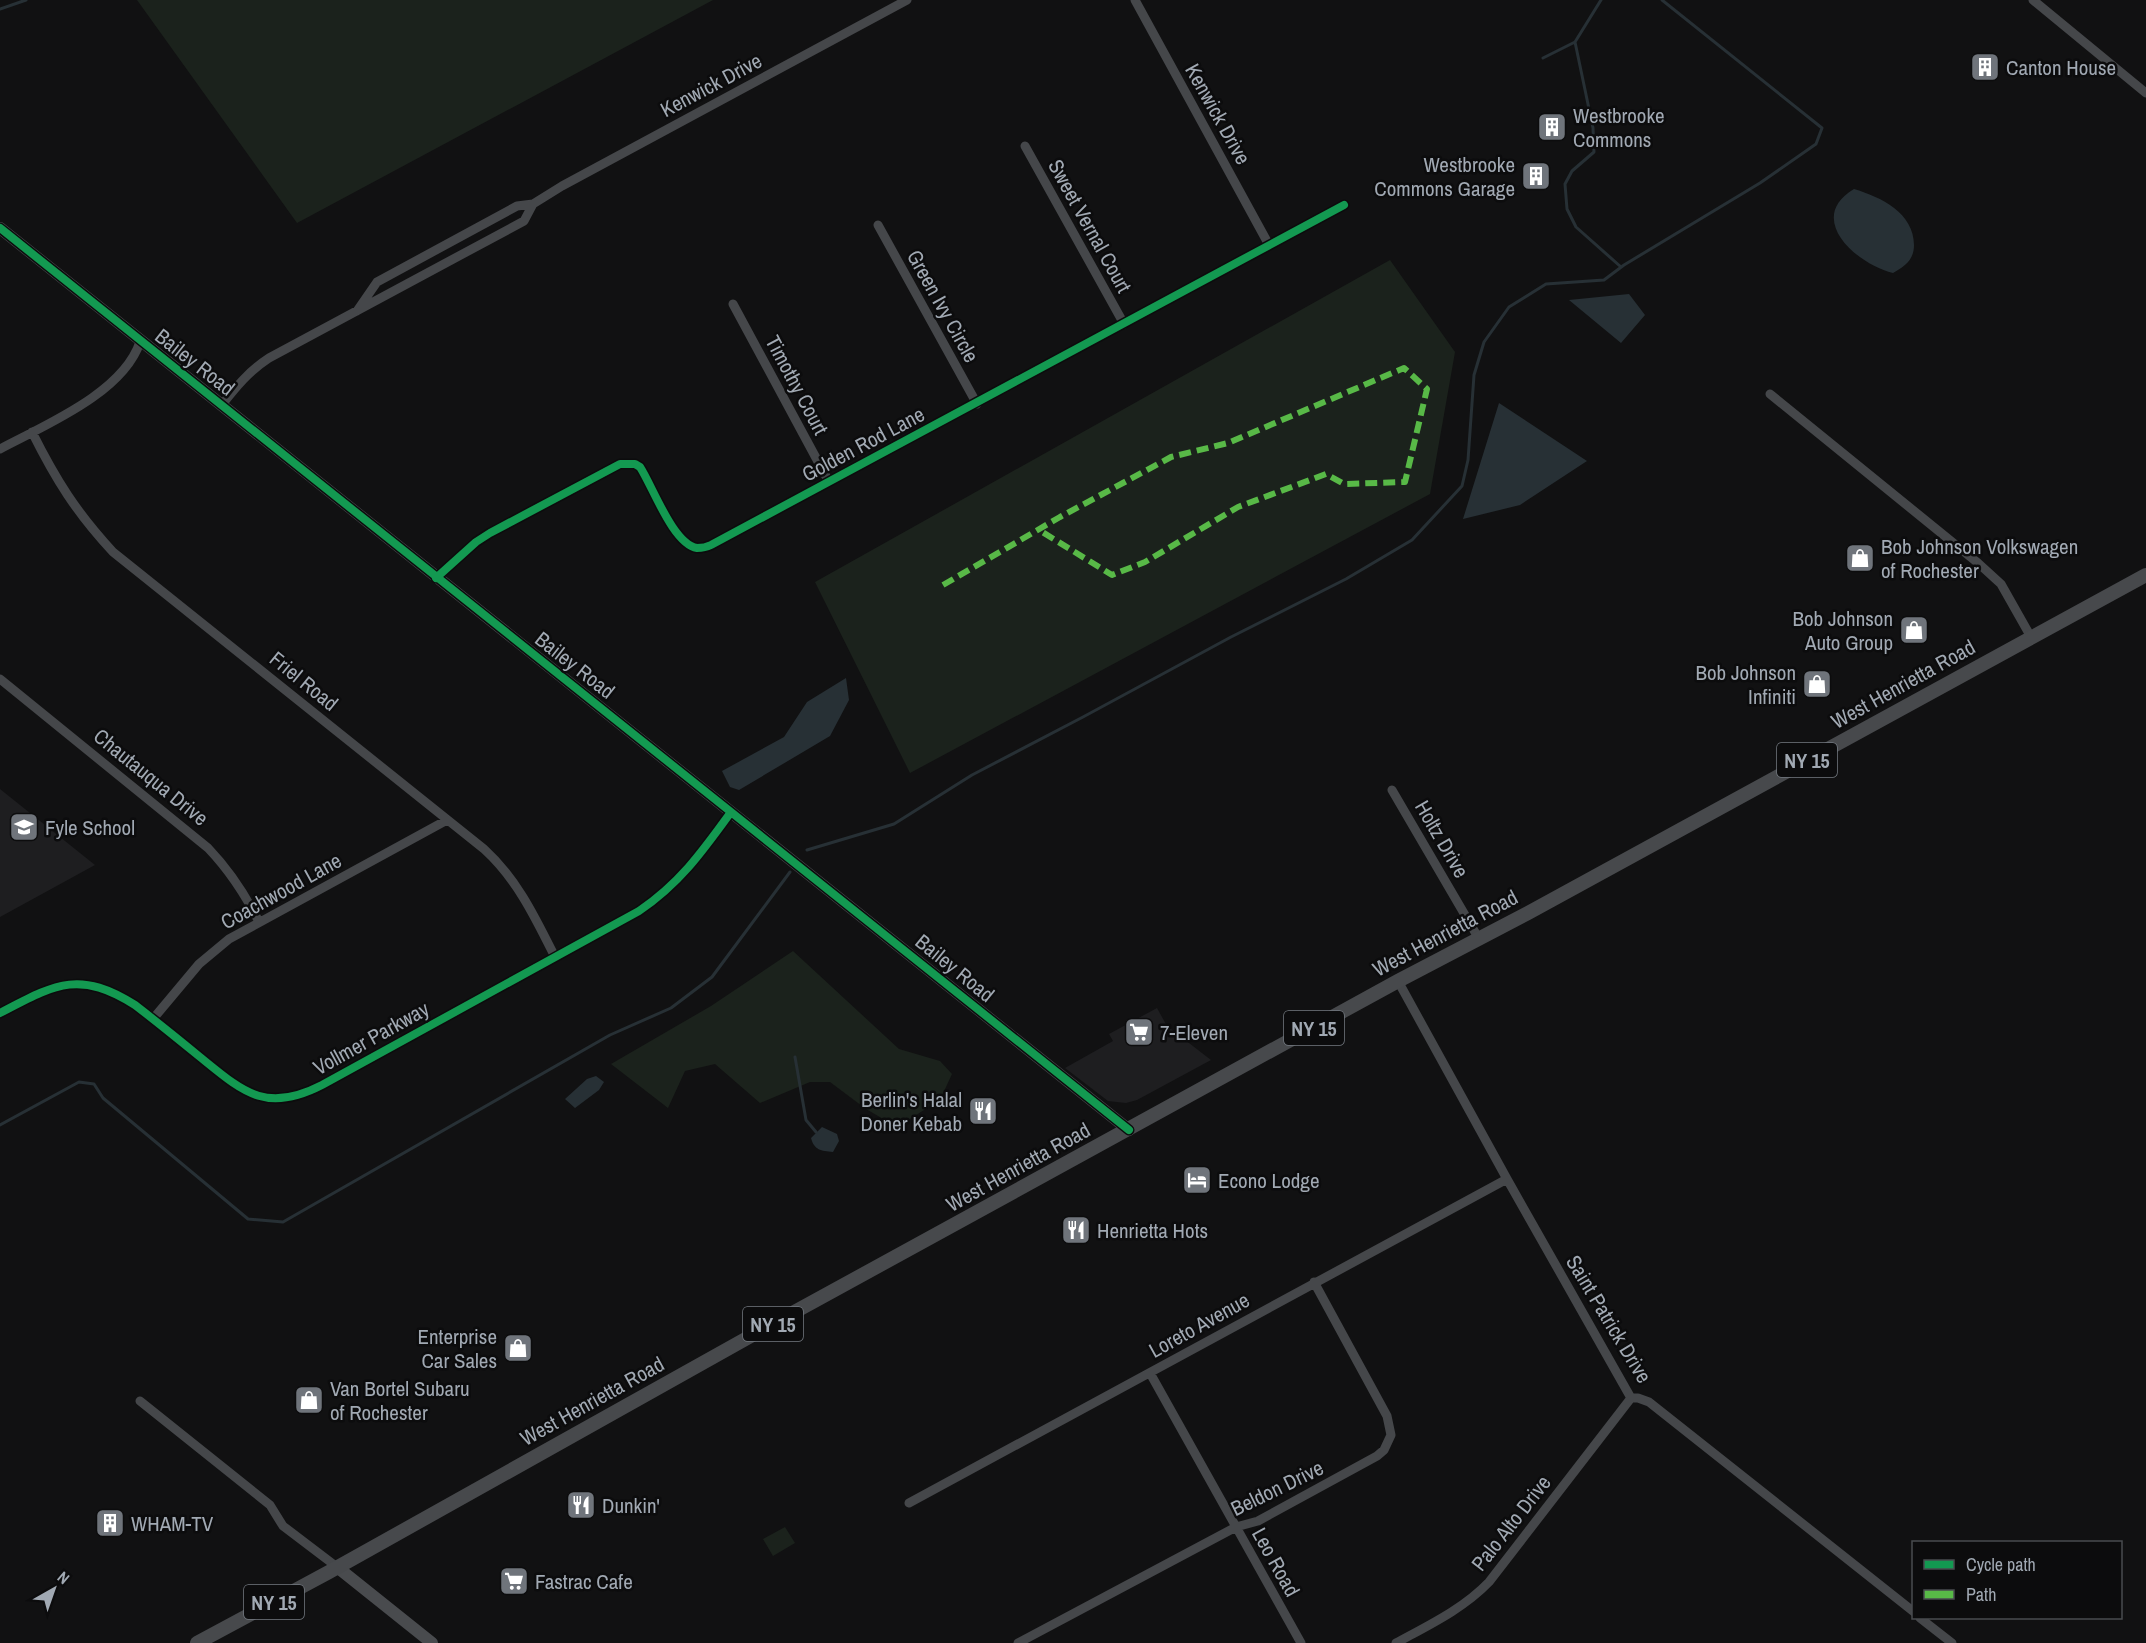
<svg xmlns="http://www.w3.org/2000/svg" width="2146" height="1643" font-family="'Archivo Narrow',sans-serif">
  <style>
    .built { fill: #1e1e20 }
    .green { fill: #1b221c }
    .water { fill: #273035 }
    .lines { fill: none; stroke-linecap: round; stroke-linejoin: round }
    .stream { stroke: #273035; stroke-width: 3 }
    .street { stroke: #45474a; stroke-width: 9 }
    .secondary { stroke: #494b4e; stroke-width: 12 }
    .primary { stroke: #47494c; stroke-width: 14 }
    .quiet { stroke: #58b947; stroke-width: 6; stroke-dasharray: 12 6; stroke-linecap: butt }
    .cycleway-casing { stroke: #0c0c0d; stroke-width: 11 }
    .cycleway { stroke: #139951; stroke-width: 8 }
    .labels { text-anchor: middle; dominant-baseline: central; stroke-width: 5; stroke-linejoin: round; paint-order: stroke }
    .shield { fill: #0c0c0d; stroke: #747a81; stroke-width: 1.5 }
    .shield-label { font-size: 20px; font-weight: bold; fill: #a1a9b3 }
    .poi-label { font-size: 21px; fill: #a1a9b3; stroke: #0c0c0d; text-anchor: start }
    .street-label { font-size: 21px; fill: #a1a9b3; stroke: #0c0c0d }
  </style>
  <rect width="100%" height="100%" fill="#111112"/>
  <path class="built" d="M0,789L95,865L0,917Z
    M1157,1008L1167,1026L1211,1060L1137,1100L1126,1103L1108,1101L1065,1068L1113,1041L1109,1034Z"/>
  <path class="green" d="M137,0H713L297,223Z
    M1390,260L1455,352L1430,494L910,773L815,582Z
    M793,951L899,1049L940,1061L952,1074L940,1100L897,1127L866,1109L830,1082H810L760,1103L715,1064L685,1071L668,1108L611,1064L711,1006Z
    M785,1527L795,1543L773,1556L763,1539Z"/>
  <path class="water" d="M1854,189C1881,197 1914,213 1914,245C1914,260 1905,266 1893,273C1856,264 1805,218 1854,189Z
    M1629,294L1645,315L1621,343L1569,300Z
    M1499,403L1587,461L1520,505L1463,519Z
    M846,678L849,700L830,736L739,790L730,787L722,771L784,737L807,702Z
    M596,1076L604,1082L599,1090L575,1108L565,1099L587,1079Z
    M822,1127L837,1134L839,1141L833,1152C821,1151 814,1150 811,1138Z"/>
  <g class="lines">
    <path class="stream" d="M1601,0L1575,42L1593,128L1594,152L1572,171L1565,184L1567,209L1576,227L1621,267
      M0,9L26,0
      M1543,58L1575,42
      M807,850L894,824L972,775L1083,717L1231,637L1346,579L1412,540L1462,486L1468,460L1474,375L1484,342L1509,307L1546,284L1604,280L1624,265L1760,183L1816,144L1822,128L1662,0
      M795,1057L806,1120L816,1132
      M0,1125L79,1082L94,1084L103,1098L248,1219L283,1222L610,1035L671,1008L712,977L790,872"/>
    <path class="street" d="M1135,0L1269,245
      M2033,0L2146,93
      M1025,146L1124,324
      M878,225L977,404
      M733,304L829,482
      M357,311L377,282L517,206L533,204L562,186L907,0
      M1770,394L1978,563L2001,584L2031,637
      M221,406C236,387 249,371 269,358L524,221L533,204
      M32,432C56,480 76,512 113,552L484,849C517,879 535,917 555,957
      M0,449C45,425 123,393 140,342
      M436,578L476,542L490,533L620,464H635L640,467C653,487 673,544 697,548C702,548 707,547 711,545L1344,205
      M0,679L208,848C229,870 245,894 259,922
      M1392,790L1479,939
      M1398,981L1507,1179L1631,1398H1638L1649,1402L1914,1612
      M0,1013C54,985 78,969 135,1005C157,1022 178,1039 200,1057C243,1092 266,1114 322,1085L639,911C680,883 702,852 731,812
      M153,1019L199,964L229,939L447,820
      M1150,1373L1301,1643
      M140,1401L270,1505L283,1526L337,1567
      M909,1503L1507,1179
      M1920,1618L1952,1643
      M1018,1643L1236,1527L1258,1521L1377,1456L1384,1450L1391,1435L1387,1416L1314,1282
      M1396,1643C1429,1625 1463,1609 1489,1582L1631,1398"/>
    <path class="secondary" d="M0,228L1129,1130
      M337,1567L432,1643"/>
    <path class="primary" d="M197,1643L329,1572L758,1332L1398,981L1528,913L2146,575"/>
    <path class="quiet" d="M943,585L1060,517L1171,457L1228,443L1404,368L1427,389L1405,482L1344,484L1326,474L1238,507L1145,562L1112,575L1039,530"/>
    <g class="cycleway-casing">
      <path id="cycleway" d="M0,228L1129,1130
        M436,578L476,542L490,533L620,464H635L640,467C653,487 673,544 697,548C702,548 707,547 711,545L1344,205
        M0,1013C54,985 78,969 135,1005C157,1022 178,1039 200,1057C243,1092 266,1114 322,1085L639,911C680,883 702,852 731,812"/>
    </g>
    <use href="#cycleway" class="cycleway"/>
  </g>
  <defs>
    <g id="building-square" transform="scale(1.5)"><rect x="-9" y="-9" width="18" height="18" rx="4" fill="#6f747b" stroke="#0c0c0d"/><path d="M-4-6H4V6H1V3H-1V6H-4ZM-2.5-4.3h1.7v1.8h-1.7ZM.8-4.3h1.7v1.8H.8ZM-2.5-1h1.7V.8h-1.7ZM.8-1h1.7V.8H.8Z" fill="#fff"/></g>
    <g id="shop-square" transform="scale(1.5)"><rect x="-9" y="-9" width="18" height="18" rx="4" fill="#6f747b" stroke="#0c0c0d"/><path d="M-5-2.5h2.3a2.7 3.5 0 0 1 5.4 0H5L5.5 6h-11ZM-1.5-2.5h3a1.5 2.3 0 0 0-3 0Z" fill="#fff"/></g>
    <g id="school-square" transform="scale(1.5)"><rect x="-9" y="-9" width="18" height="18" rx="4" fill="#6f747b" stroke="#0c0c0d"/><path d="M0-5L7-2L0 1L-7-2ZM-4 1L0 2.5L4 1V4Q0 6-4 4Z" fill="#fff"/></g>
    <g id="supermarket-square" transform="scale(1.5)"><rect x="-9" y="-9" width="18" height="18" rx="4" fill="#6f747b" stroke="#0c0c0d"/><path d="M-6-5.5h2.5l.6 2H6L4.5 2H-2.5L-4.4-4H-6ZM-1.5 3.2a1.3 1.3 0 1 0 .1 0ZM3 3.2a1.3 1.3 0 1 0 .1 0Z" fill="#fff"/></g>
    <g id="restaurant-square" transform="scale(1.5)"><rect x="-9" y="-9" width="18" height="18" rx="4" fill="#6f747b" stroke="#0c0c0d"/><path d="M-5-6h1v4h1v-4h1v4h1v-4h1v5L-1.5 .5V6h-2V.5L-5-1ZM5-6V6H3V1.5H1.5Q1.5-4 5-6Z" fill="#fff"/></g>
    <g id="hotel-square" transform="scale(1.5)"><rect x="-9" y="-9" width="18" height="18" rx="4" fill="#6f747b" stroke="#0c0c0d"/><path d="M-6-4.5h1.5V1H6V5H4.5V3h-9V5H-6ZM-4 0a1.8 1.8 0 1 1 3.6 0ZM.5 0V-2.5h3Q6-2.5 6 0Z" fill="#fff"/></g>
  </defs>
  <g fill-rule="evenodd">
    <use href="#building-square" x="1985" y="67"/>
    <use href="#building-square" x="1552" y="127"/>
    <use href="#building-square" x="1536" y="176"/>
    <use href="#shop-square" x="1860" y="558"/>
    <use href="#shop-square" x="1914" y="630"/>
    <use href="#shop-square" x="1817" y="684"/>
    <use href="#school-square" x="24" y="827"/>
    <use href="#supermarket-square" x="1139" y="1032"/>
    <use href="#restaurant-square" x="983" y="1111"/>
    <use href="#hotel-square" x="1197" y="1180"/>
    <use href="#restaurant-square" x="1076" y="1230"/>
    <use href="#shop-square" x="518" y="1348"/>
    <use href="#shop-square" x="309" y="1400"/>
    <use href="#restaurant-square" x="581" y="1505"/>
    <use href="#building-square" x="110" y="1523"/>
    <use href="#supermarket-square" x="514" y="1581"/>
  </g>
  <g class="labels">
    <g class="shield">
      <rect x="1777" y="743" width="60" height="34" rx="4.5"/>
      <rect x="1284" y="1011" width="60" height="34" rx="4.5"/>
      <rect x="743" y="1307" width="60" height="34" rx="4.5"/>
      <rect x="244" y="1585" width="60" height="34" rx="4.5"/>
    </g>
    <g class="shield-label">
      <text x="1807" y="760">NY 15</text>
      <text x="1314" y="1028">NY 15</text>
      <text x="773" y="1324">NY 15</text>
      <text x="274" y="1602">NY 15</text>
    </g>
    <g class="poi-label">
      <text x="2006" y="67">Canton House</text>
      <text x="1573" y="115">Westbrooke<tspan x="1573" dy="24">Commons</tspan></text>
      <text x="1515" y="164" text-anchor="end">Westbrooke<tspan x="1515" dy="24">Commons Garage</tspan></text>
      <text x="1881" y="546">Bob Johnson Volkswagen<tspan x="1881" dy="24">of Rochester</tspan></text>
      <text x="1893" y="618" text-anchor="end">Bob Johnson<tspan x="1893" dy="24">Auto Group</tspan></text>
      <text x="1796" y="672" text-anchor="end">Bob Johnson<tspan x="1796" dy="24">Infiniti</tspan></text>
      <text x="45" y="827">Fyle School</text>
      <text x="1160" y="1032">7-Eleven</text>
      <text x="962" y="1099" text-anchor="end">Berlin's Halal<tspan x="962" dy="24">Doner Kebab</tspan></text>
      <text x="1218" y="1180">Econo Lodge</text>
      <text x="1097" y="1230">Henrietta Hots</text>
      <text x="497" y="1336" text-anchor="end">Enterprise<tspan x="497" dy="24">Car Sales</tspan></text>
      <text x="330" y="1388">Van Bortel Subaru<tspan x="330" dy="24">of Rochester</tspan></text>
      <text x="602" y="1505">Dunkin'</text>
      <text x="131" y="1523">WHAM-TV</text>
      <text x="535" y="1581">Fastrac Cafe</text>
    </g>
    <g class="street-label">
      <text transform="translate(711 85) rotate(-28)">Kenwick Drive</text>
      <text transform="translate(1218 114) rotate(61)">Kenwick Drive</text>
      <text transform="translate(1090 226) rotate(61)">Sweet Vernal Court</text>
      <text transform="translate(943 306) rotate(61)">Green Ivy Circle</text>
      <text transform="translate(195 362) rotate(38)">Bailey Road</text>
      <text transform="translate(797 385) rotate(62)">Timothy Court</text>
      <text transform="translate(863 444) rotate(-28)">Golden Rod Lane</text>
      <text transform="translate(575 665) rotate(38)">Bailey Road</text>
      <text transform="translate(304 681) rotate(39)">Friel Road</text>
      <text transform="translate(1903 684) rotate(-29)">West Henrietta Road</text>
      <text transform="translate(151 777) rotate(39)">Chautauqua Drive</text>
      <text transform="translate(1442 839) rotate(60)">Holtz Drive</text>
      <text transform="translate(281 891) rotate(-29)">Coachwood Lane</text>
      <text transform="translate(1445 933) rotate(-28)">West Henrietta Road</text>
      <text transform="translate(955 968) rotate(39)">Bailey Road</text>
      <text transform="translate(371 1038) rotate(-29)">Vollmer Parkway</text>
      <text transform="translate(1018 1167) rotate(-29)">West Henrietta Road</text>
      <text transform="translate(1609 1319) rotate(59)">Saint Patrick Drive</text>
      <text transform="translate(1199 1325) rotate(-29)">Loreto Avenue</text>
      <text transform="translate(592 1401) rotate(-29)">West Henrietta Road</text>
      <text transform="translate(1277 1488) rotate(-26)">Beldon Drive</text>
      <text transform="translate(1511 1523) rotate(-52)">Palo Alto Drive</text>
      <text transform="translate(1276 1562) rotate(61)">Leo Road</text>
    </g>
  </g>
  <rect x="1912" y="1541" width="210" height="78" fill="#0c0c0d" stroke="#484b4f" stroke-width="1.5"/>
  <rect x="1924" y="1560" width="30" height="9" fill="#139951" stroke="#484b4f" stroke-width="1.5"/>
  <text x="1966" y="1571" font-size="18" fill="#a1a9b3">Cycle path</text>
  <rect x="1924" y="1590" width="30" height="9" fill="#58b947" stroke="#484b4f" stroke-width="1.5"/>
  <text x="1966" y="1601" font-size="18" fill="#a1a9b3">Path</text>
  <g transform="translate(54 1589) rotate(40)" stroke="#0c0c0d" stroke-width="4.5" paint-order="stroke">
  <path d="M0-4.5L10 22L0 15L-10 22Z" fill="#a1a9b3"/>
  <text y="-9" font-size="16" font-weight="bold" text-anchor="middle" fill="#a1a9b3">N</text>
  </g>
</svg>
